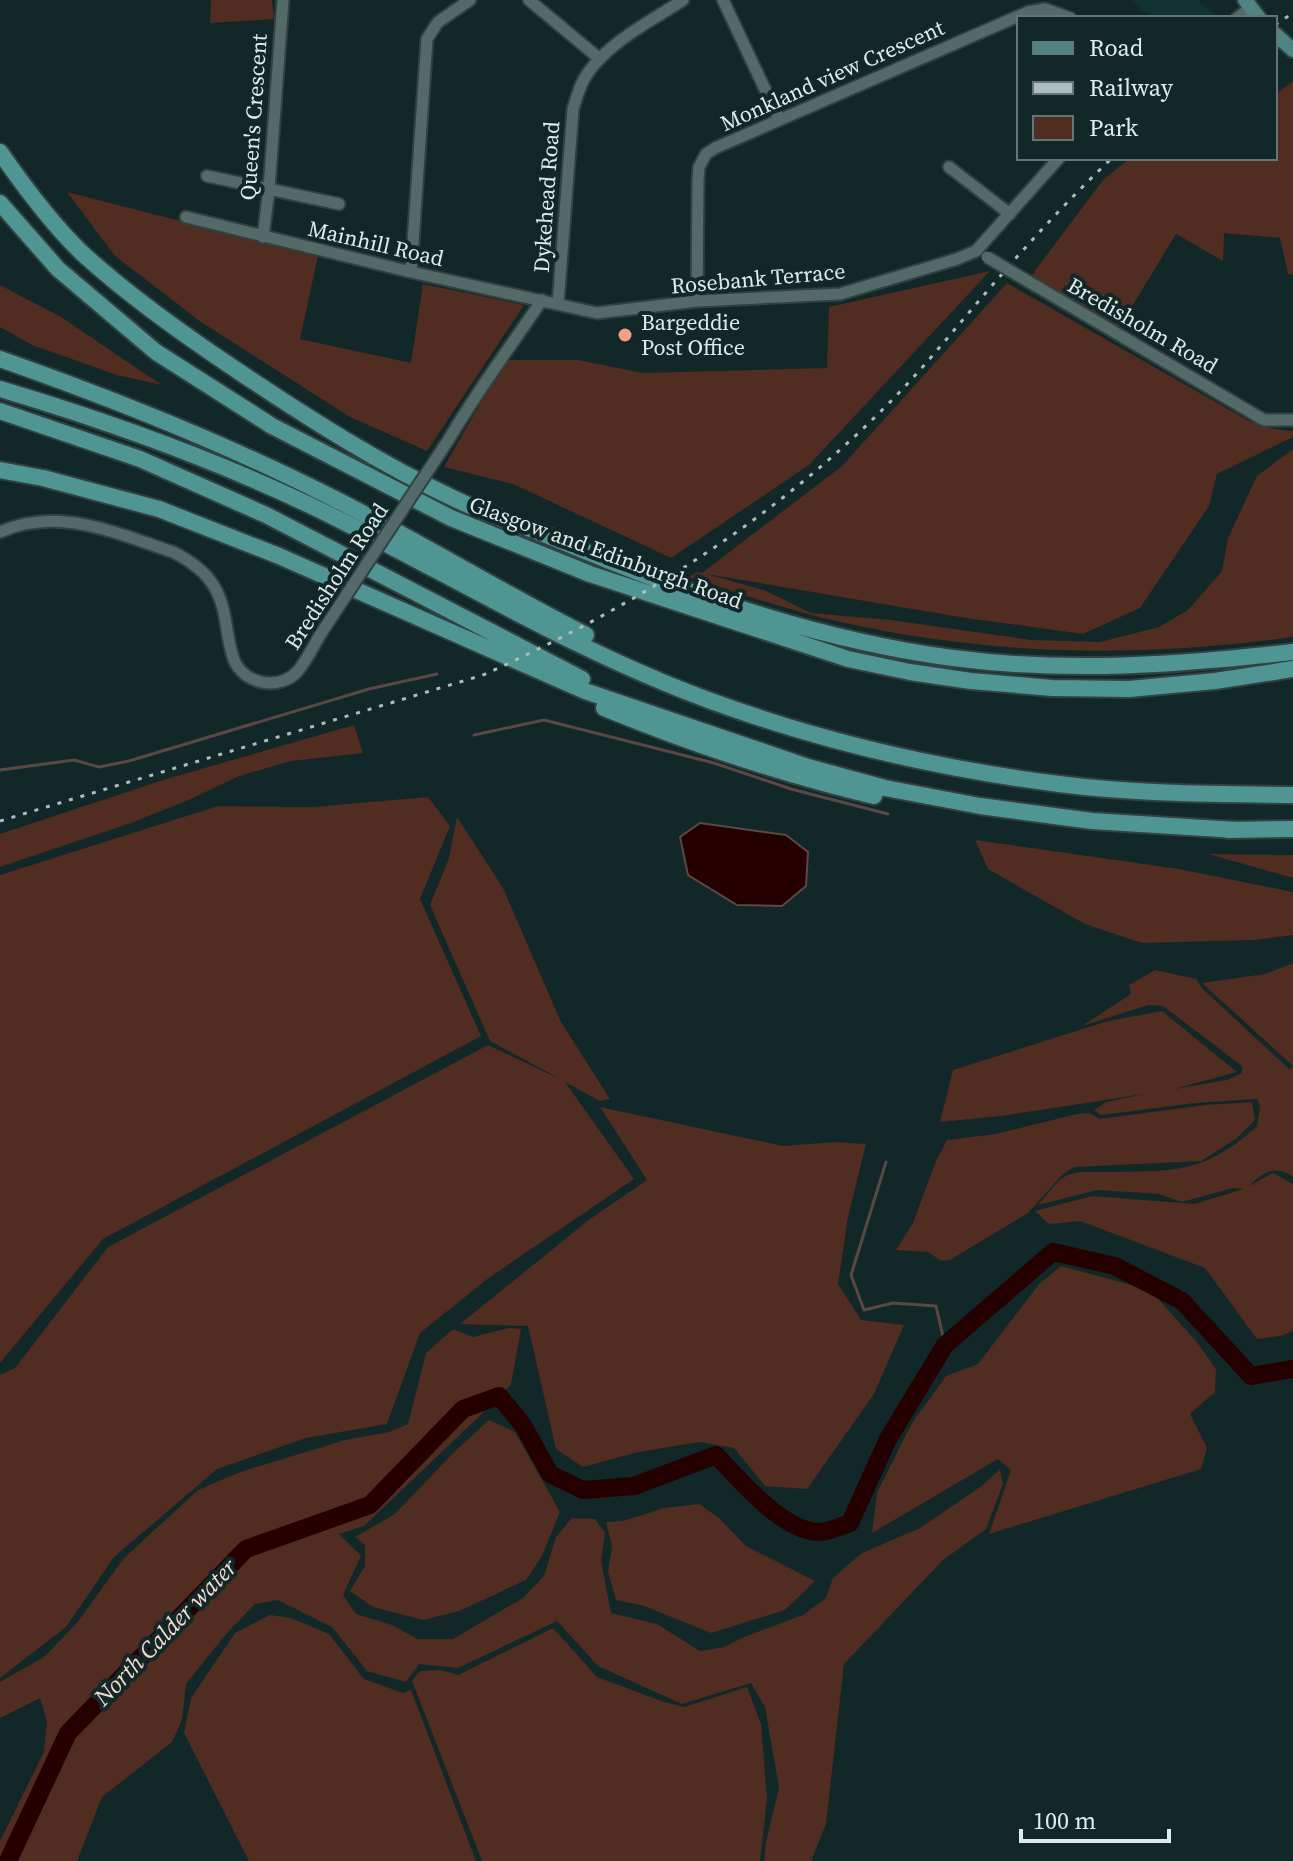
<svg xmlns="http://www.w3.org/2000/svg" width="1293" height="1861" font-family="'Source Serif 4',serif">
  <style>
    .built { fill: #113231 }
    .green { fill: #502c21 }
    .water { fill: #240100; stroke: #5c4746; stroke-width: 2 }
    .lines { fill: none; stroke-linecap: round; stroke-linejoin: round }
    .stream { stroke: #5c4746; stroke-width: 3 }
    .river { stroke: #240100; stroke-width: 18 }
    .minor-casing { stroke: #314040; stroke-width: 15 }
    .major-casing { stroke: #314040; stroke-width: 18 }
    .highway-casing { stroke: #314040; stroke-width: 20 }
    .minor { stroke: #536a69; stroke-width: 11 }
    .major { stroke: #508483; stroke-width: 14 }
    .highway { stroke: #4e9594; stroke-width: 16 }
    .rail { stroke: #adbcbc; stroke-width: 3; stroke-dasharray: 4 8; stroke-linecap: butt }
    .minor-bridge-casing { stroke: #314040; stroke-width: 15; stroke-linecap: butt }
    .minor-bridge { stroke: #536a69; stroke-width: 11 }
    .poi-dot { fill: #f39f84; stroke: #122727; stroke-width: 3 }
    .labels { text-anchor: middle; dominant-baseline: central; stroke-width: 8; stroke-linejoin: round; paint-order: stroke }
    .street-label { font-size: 22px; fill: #deebeb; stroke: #122727 }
    .poi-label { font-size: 22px; fill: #deebeb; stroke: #122727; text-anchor: start }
    .water-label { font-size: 24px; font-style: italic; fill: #f9d9cf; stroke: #122727 }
  </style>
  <rect width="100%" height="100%" fill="#122727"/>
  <path class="built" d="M1131,0H1198L1219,18H1152Z"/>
  <path class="green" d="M211,0H272L274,19L210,23Z
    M1293,81V275L1288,274L1280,238L1224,233L1223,261L1176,234L1119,328L1031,276L1103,180L1130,158H1275V95Z
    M67,192L318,256L300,339L411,363L423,284L524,305L427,451L350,417L201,322L115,256Z
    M990,271L809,465L671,558L513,484L444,467L505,360H578L643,373L827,368L829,307Z
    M1007,283L1249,421L1274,429L1293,431V437L1217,474L1209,506L1140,608L1083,634L966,618L706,574L764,590L811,613L891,620L1032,640L1100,642L1159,627L1188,610L1222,571L1228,538L1257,476L1293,449V637C1139,658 997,656 845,623C792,612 740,593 688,577L697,572L702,573L842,466Z
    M0,285L61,317L162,385L117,375L32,345L0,327Z
    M354,725L363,753L291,761L239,776L191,799L131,823L0,867V834L163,780Z
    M428,797L450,826L420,899L481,1036L103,1239L0,1363V875L218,806L313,807Z
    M457,817L503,888L561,1022L610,1099L600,1101L565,1082L634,1179L490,1277L420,1333L387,1424L306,1438L217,1469L114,1557L66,1627L0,1678V1375L15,1368L108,1247L488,1045L562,1080L490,1041L430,905L449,858Z
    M975,840L1179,869L1293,892V935L1254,940L1142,943L1085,924L988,869Z
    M1208,854L1293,855V878Z
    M1293,963V1066L1202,983L1265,974Z
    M1155,970L1196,979L1202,988L1289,1069L1293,1067V1177C1276,1164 1263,1172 1249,1186L1273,1173L1293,1184V1331L1280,1336L1257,1339L1205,1268L1080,1221L1049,1224L1035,1211L1092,1196L1195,1204L1243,1189L1233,1188L1182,1202L1159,1194L1097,1190L1038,1205C1046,1196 1054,1184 1064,1177C1076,1170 1093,1172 1107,1172C1173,1171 1205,1174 1257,1126L1260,1106L1257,1099L1195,1103L1101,1115L1094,1110L1106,1102L1144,1094L1001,1116L940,1122L953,1070L1108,1021L1162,1011L1237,1072L1174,1089L1227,1080L1242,1073V1066L1163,1006L1148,1005L1082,1026L1131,994L1129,985Z
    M1252,1102L1255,1120L1237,1138L1201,1161L1074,1167L1063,1174L1028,1213L950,1260L941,1261L928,1252L896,1250L913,1223L936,1161L947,1140L996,1134L1077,1114L1090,1113L1099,1119L1205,1105Z
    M600,1107L783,1146L835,1142L866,1144L848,1217L838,1284L861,1320L904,1325L874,1394L807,1489L765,1486L734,1448L700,1442L638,1452L583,1467L556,1449L528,1326L460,1324L590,1219L647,1180Z
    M1061,1266L1150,1290L1196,1341L1216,1369L1215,1392L1190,1414L1207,1448L1201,1469L989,1534L1011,1470L998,1459L872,1533L877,1493L912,1423L946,1376L978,1364L1039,1284Z
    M509,1328L521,1329L511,1384L489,1407L364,1526L339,1534L361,1556L343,1595L356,1614L392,1625L418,1639H453L523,1598L544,1576L556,1537L572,1518L595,1519L605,1533L601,1561L611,1613L657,1624L700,1651L724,1647L744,1637L803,1615L826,1598L833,1578L862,1553L920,1528L983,1485L1000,1469L1003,1484L986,1529L943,1560L844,1664L826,1824L811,1861H764L766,1842L779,1788L765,1707L751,1683L682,1704L598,1666L557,1621L458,1668L419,1664L406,1682L367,1671L332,1627L278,1600L255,1604L226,1634L186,1684L182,1720L172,1742L102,1797L77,1861H0V1841L44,1752L47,1721L40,1698L0,1718V1682L44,1657L76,1624L124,1558L198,1490L240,1472L345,1440L389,1432L408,1424L426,1353L453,1329L473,1337Z
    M489,1420L515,1432L560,1512L542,1556L526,1580L459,1611L423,1620L373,1607L350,1591L365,1566V1545L355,1537L395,1514L453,1453Z
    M699,1504L719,1518L746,1546L815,1581L785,1610L711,1633L644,1606L616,1600L608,1572L612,1546L606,1522L623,1521L664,1508Z
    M270,1615L291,1618L329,1634L364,1679L403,1693L411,1690L476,1861H249L184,1733L191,1698L235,1633Z
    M553,1628L597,1677L664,1702L684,1707L747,1687L761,1724L767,1798L760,1861H482L412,1681L420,1671L440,1670L458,1675Z"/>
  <path class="water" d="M700,823L786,835L808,852L806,886L782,906L737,905L688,875L680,837Z"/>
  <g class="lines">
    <path class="stream" d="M474,735L544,720L714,763L791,789L888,814
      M0,770L74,760L99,767L129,761L369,689L437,674
      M886,1162L851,1275L864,1310L893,1303L936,1306L945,1345"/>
    <path class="river" d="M8,1861L68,1733L246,1549L370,1505L463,1409L499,1396L523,1425L550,1474L583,1490L634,1486L716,1455C741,1481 783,1532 820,1532C829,1532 841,1526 850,1523L888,1439L945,1345L1053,1252L1115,1266L1182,1301L1251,1376L1293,1369"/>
    <g class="minor-casing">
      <path id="minor" d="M529,0L600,59
        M723,0L779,119
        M1237,18L1250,8
        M949,167L1010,214
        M207,176L339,204
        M186,217L411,272L597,313L697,301L840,294L957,259L976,251L1059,158
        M263,237L269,189L283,0
        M411,272L427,39L438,22L470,0
        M1014,273L1264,420H1293
        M697,301L698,180L699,167L706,154L715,148L1028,12L1045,9L1070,18
        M558,304L573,109C576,100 579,88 584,79C604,44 650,22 683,0
        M449,439C477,391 511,346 542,300
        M0,532C59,506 115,533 173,552C189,560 206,572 215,588C228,611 225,636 234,660C244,684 278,691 297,672C306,662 313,647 320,635"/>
    </g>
    <g class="major-casing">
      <path id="major" d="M1245,0L1259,18
        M1275,34L1293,50"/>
    </g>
    <g class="highway-casing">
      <path id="highway" d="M0,152C23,185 53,225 82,253C130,297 184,335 238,371C308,418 380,464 457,500C489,515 525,526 558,540C684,593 817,640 953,658C1067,673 1179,665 1293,652
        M0,203L58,269L156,352L272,426L451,518L590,574L848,659L910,672L971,681L1052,688L1129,689L1215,681L1293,669
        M0,359C114,399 227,444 335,499C420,542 501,592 586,635
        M0,389C117,424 231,465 340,520C463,582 582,654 711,701C823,742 941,769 1059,784C1136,794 1215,794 1293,795
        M0,411L140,459L266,515L582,679
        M0,470L43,478L159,509L279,556L585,691L808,767L885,788L980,806L1092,821L1236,830
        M604,708C692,744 781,774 874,796
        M1227,830L1293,829"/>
    </g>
    <use href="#minor" class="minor"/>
    <use href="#major" class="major"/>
    <use href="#highway" class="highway"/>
    <path class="rail" d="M1275,25L1293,13
      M0,821L483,675C634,607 776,519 892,400C929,362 961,321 996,281C1033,238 1071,197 1112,158"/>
    <g class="minor-bridge-casing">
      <path id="minor-bridge" d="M987,257L1014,273
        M320,635L449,439"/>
    </g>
    <use href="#minor-bridge" class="minor-bridge"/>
  </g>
  <circle class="poi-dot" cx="625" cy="335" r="8"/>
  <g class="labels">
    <g class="street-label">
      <text transform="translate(832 75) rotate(-24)">Monkland view Crescent</text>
      <text transform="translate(253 117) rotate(-86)">Queen's Crescent</text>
      <text transform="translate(546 197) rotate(-86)">Dykehead Road</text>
      <text transform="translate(376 243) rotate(13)">Mainhill Road</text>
      <text transform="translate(758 278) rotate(-5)">Rosebank Terrace</text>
      <text transform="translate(1143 325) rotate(30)">Bredisholm Road</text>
      <text transform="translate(606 552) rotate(20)">Glasgow and Edinburgh Road</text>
      <text transform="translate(336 576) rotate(-57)">Bredisholm Road</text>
    </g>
    <g class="poi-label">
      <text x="641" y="322">Bargeddie<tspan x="641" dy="25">Post Office</tspan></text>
    </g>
    <g class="water-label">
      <text transform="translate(165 1632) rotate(-46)">North Calder water</text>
    </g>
  </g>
  <rect x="1017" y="16" width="260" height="144" fill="#122727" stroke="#647575" stroke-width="2"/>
  <rect x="1033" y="42" width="40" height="12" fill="#508483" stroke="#647575" stroke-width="2"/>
  <text x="1089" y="56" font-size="24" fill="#deebeb">Road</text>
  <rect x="1033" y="82" width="40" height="12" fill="#adbcbc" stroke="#647575" stroke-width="2"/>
  <text x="1089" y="96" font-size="24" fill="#deebeb">Railway</text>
  <rect x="1033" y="116" width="40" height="24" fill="#502c21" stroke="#647575" stroke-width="2"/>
  <text x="1089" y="136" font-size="24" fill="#deebeb">Park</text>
  <path d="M1021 1829v12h148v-12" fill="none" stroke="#deebeb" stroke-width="4"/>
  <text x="1033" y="1829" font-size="24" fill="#deebeb" stroke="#122727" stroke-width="6" paint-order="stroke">100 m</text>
</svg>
